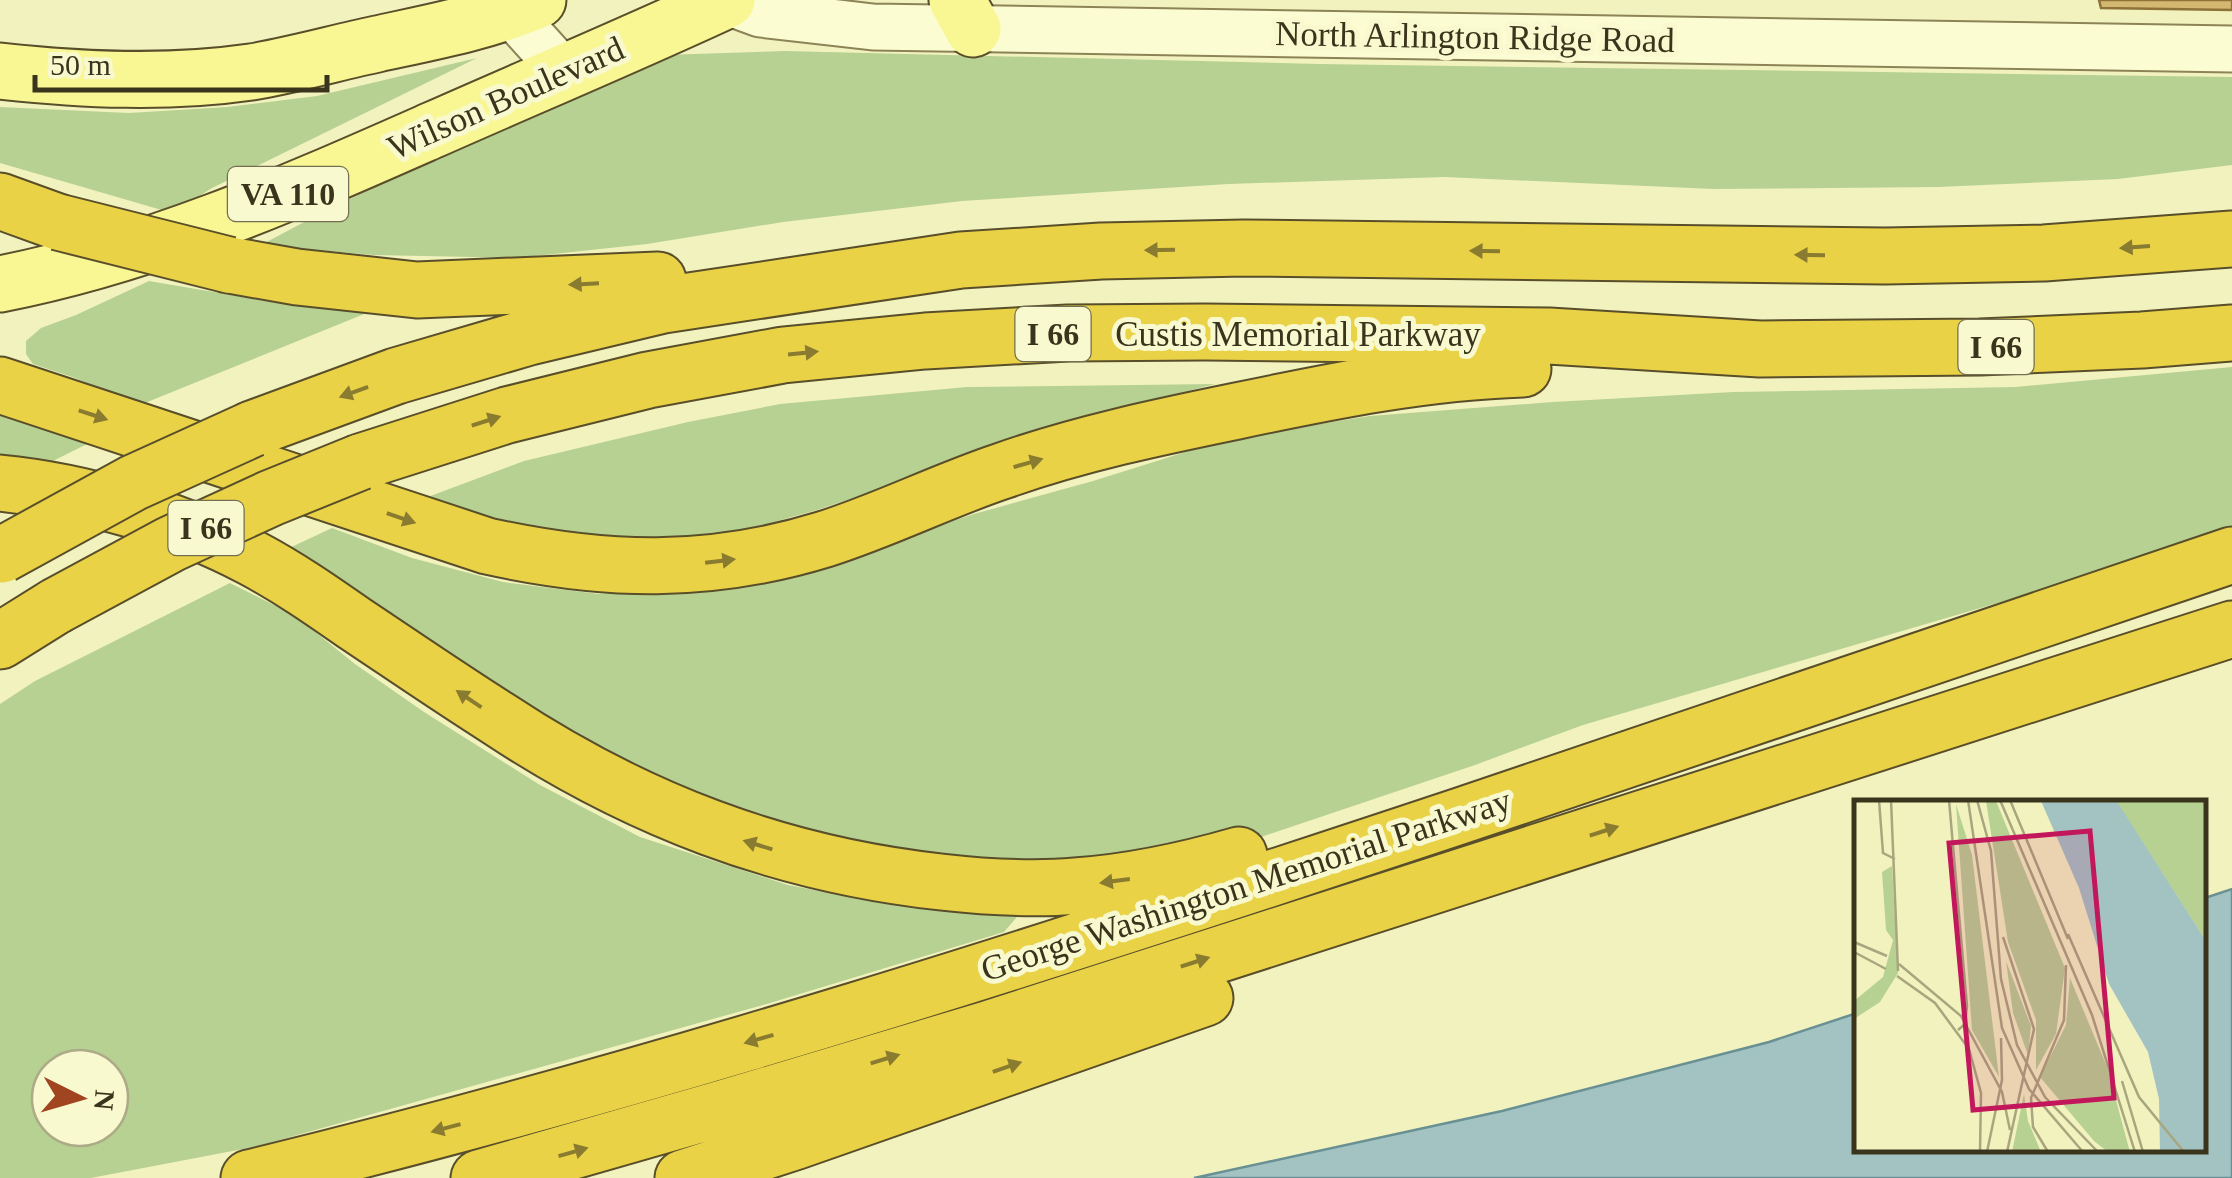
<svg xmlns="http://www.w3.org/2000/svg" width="2232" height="1178" font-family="'Times New Roman',serif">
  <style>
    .green { fill: #b7d192; fill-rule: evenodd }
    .water { fill: #a3c3c3; stroke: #699092; stroke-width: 2.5 }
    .building { fill: #d4b771; stroke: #8e7339; stroke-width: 2.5 }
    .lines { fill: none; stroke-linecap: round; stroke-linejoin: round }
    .minor-casing { stroke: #8c8356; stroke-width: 49 }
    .major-casing { stroke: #594e2a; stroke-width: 59 }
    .highway-casing { stroke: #594e2a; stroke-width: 59 }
    .minor { stroke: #fcfcd3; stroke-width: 45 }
    .major { stroke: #f9f793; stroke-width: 55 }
    .highway { stroke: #ead247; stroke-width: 55 }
    .highway-bridge-casing { stroke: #594e2a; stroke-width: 59; stroke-linecap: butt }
    .highway-bridge { stroke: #ead247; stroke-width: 55 }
    .oneway { fill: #897b2f }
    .labels { text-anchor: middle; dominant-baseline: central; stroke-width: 10; stroke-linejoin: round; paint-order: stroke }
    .shield { fill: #f8f9cf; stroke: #736f52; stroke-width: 2.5 }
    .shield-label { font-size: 32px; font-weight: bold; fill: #3a341c }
    .street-label { font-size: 35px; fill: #3a341c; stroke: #f8f9cf }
    .inset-road { fill: none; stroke: #a8a67e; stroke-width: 2.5 }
    .view { fill: #c2185b; fill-opacity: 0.15; stroke: #c2185b; stroke-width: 5 }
    .inset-edge { fill: none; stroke: #3a341c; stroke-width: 5 }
  </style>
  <rect width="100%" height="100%" fill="#f2f2bf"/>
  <path class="green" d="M785,51L1320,64L2232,77V165L2118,179L1939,187L1713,189L1445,177L1228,184L962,201L783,222L647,244L516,258L373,255L261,245L323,212L604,77L663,55Z
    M477,58L212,188L172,213L0,163V107L129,113L227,107L317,96Z
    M149,281L278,303L379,308L140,405L75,378L33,364L26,354V341L41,328L76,315Z
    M2232,367V530L2011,599L1583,725L1475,765L1237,845L1118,865L892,861L665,794L285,550L332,528L412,558L503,582L599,594L707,587L791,573L974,514L1093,481L1227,439L1370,416L1553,402L1733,392L2015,387Z
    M1215,384L1125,408L817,510L734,533L659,541L540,532L417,501L524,461L688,422L780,404L967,387Z
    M0,409L97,439L51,462L0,455Z
    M230,583L294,615L355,664L424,712L540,785L640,837L788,885L882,903L1028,904L1004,932L770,1003L258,1146L91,1178H0V704L35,681ZM50,1068H110V1128H50Z"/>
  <path class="water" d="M2232,889V1178H1194L1502,1111L1769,1042L1857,1013V1150H2204L2205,898Z"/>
  <path class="building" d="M2099,0H2232V10L2101,8Z"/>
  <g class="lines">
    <g class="minor-casing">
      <path id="minor" d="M499,0L564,72
        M722,0L760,14L873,27L2232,49"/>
    </g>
    <g class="major-casing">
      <path id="major" d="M957,0L973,29
        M0,71C83,80 168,84 251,72C293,65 335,53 377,44C432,32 487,22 538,0
        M0,284C154,254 292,192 435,129C532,86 630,45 727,0"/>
    </g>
    <g class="highway-casing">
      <path id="highway" d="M0,201L58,222
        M229,265L297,277L417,290L658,280
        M0,385L487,546C605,572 709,575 825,539C885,520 942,491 1002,471C1078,444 1159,427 1237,411C1332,391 1426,372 1523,369
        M252,429L396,376L529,337L663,305L961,260L1101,251L1244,248L1885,256L2044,253L2232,239
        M360,462L507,415L648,380L783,355L925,341L1068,333L1205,332L1549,336L1760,349L1980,347L2142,340L2232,333
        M0,483C83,491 179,519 252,558C288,577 321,600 354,623C402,655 450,688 499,719C635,809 778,864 941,882C985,887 1032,890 1076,886C1131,882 1187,870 1239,855
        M0,641L56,606
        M249,1178C658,1079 1060,949 1460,816C1717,730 1975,644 2232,555
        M479,1178L723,1108L987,1029L2232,629
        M683,1178L797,1141L1205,998"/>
    </g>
    <use href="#minor" class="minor"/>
    <use href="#major" class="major"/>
    <use href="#highway" class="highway"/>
    <g class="highway-bridge-casing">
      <path id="highway-bridge" d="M58,222L229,265
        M2,555L133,483L252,429
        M56,606L171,544L271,498L360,462"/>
    </g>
    <use href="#highway-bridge" class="highway-bridge"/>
  </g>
  <defs><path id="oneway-solid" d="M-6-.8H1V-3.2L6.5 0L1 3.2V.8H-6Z" transform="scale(2.5)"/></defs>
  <g class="oneway">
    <use href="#oneway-solid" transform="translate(2135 247) rotate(176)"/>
    <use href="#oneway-solid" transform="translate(1160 250) rotate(179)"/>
    <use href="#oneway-solid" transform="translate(1485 251) rotate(-179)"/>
    <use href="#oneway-solid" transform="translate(1810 255) rotate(-179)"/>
    <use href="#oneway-solid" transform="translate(584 284) rotate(177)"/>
    <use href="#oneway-solid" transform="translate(803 353) rotate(-6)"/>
    <use href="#oneway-solid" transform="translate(354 392) rotate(160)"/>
    <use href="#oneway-solid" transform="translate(93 415) rotate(18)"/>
    <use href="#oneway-solid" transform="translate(486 421) rotate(-18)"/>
    <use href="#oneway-solid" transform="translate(1028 463) rotate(-16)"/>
    <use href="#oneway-solid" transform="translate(401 518) rotate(19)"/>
    <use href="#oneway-solid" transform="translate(720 561) rotate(-7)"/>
    <use href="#oneway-solid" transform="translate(469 699) rotate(-146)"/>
    <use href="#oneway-solid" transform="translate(1604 831) rotate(-18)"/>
    <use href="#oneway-solid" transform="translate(758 845) rotate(-163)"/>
    <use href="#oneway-solid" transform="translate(1115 881) rotate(172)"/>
    <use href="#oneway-solid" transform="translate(1195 962) rotate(-18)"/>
    <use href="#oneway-solid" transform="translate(759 1039) rotate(164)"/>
    <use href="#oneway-solid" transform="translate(885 1059) rotate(-17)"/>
    <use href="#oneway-solid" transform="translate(1007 1067) rotate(-19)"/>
    <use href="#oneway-solid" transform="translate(446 1128) rotate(165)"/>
    <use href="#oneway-solid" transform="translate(573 1152) rotate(-16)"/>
  </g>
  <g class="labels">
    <g class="shield">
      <rect x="228" y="167" width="120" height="54" rx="8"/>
      <rect x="1015.5" y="307" width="75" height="54" rx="8"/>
      <rect x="1958.5" y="320" width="75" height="54" rx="8"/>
      <rect x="168.5" y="501" width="75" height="54" rx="8"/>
    </g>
    <g class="shield-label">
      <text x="288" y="194">VA 110</text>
      <text x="1053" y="334">I 66</text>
      <text x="1996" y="347">I 66</text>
      <text x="206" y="528">I 66</text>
    </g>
    <g class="street-label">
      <text transform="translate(1475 37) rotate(1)">North Arlington Ridge Road</text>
      <text transform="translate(506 98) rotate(-24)">Wilson Boulevard</text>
      <text x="1298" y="334">Custis Memorial Parkway</text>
      <text transform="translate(1246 885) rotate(-18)">George Washington Memorial Parkway</text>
    </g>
  </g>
  <g transform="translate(1854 800)">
    <rect width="352" height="352" fill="#f2f2bf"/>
    <path d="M352,0V141L262,1ZM132,1H142L211,168L202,234L182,270V220L154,142ZM102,4L118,55L145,277L118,230ZM38,66L44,173L26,202L0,219V201L29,177L39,140L32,130L28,72ZM152,161L177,226L174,255L159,213ZM216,178L253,267L276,352H254L240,341L186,277L212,225ZM170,294L174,321L187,352H158Z" fill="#b7d192"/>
    <path d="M262,0L352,141V352H306L305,299L294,252L255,184L225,88L187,1Z" fill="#a3c3c3"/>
    <path class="inset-road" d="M25,0L29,53L41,59M37,0L44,171M95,0L113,206L111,224L104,230M114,0L148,228L175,289L229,352M123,0L137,51L147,179L163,245L191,297L244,352M146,0L238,215L281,352M156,0L214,139M214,134L285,297L330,352M149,137L180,229L153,352M0,142L33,156M0,152L32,169M45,164L107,216L148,292L156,330M43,176L81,203L115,249L127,293L126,352M268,281L289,352M133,352L148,280L147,238M194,352L179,327L177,298L210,220L212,165"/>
    <path class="view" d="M236,31L260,298L119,310L95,43Z"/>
    <rect width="352" height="352" class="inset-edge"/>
  </g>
  <g transform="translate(80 1098) rotate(95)"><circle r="48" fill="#f8f9cf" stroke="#acaa87" stroke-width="2.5"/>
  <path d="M0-8L18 38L0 25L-18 38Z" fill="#a14520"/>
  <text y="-15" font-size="28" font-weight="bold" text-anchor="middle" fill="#3a341c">N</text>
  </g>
  <path d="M35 75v15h292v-15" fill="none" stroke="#3a341c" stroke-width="5"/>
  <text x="50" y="75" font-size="30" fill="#3a341c" stroke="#f8f9cf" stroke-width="8" paint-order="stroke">50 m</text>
</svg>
